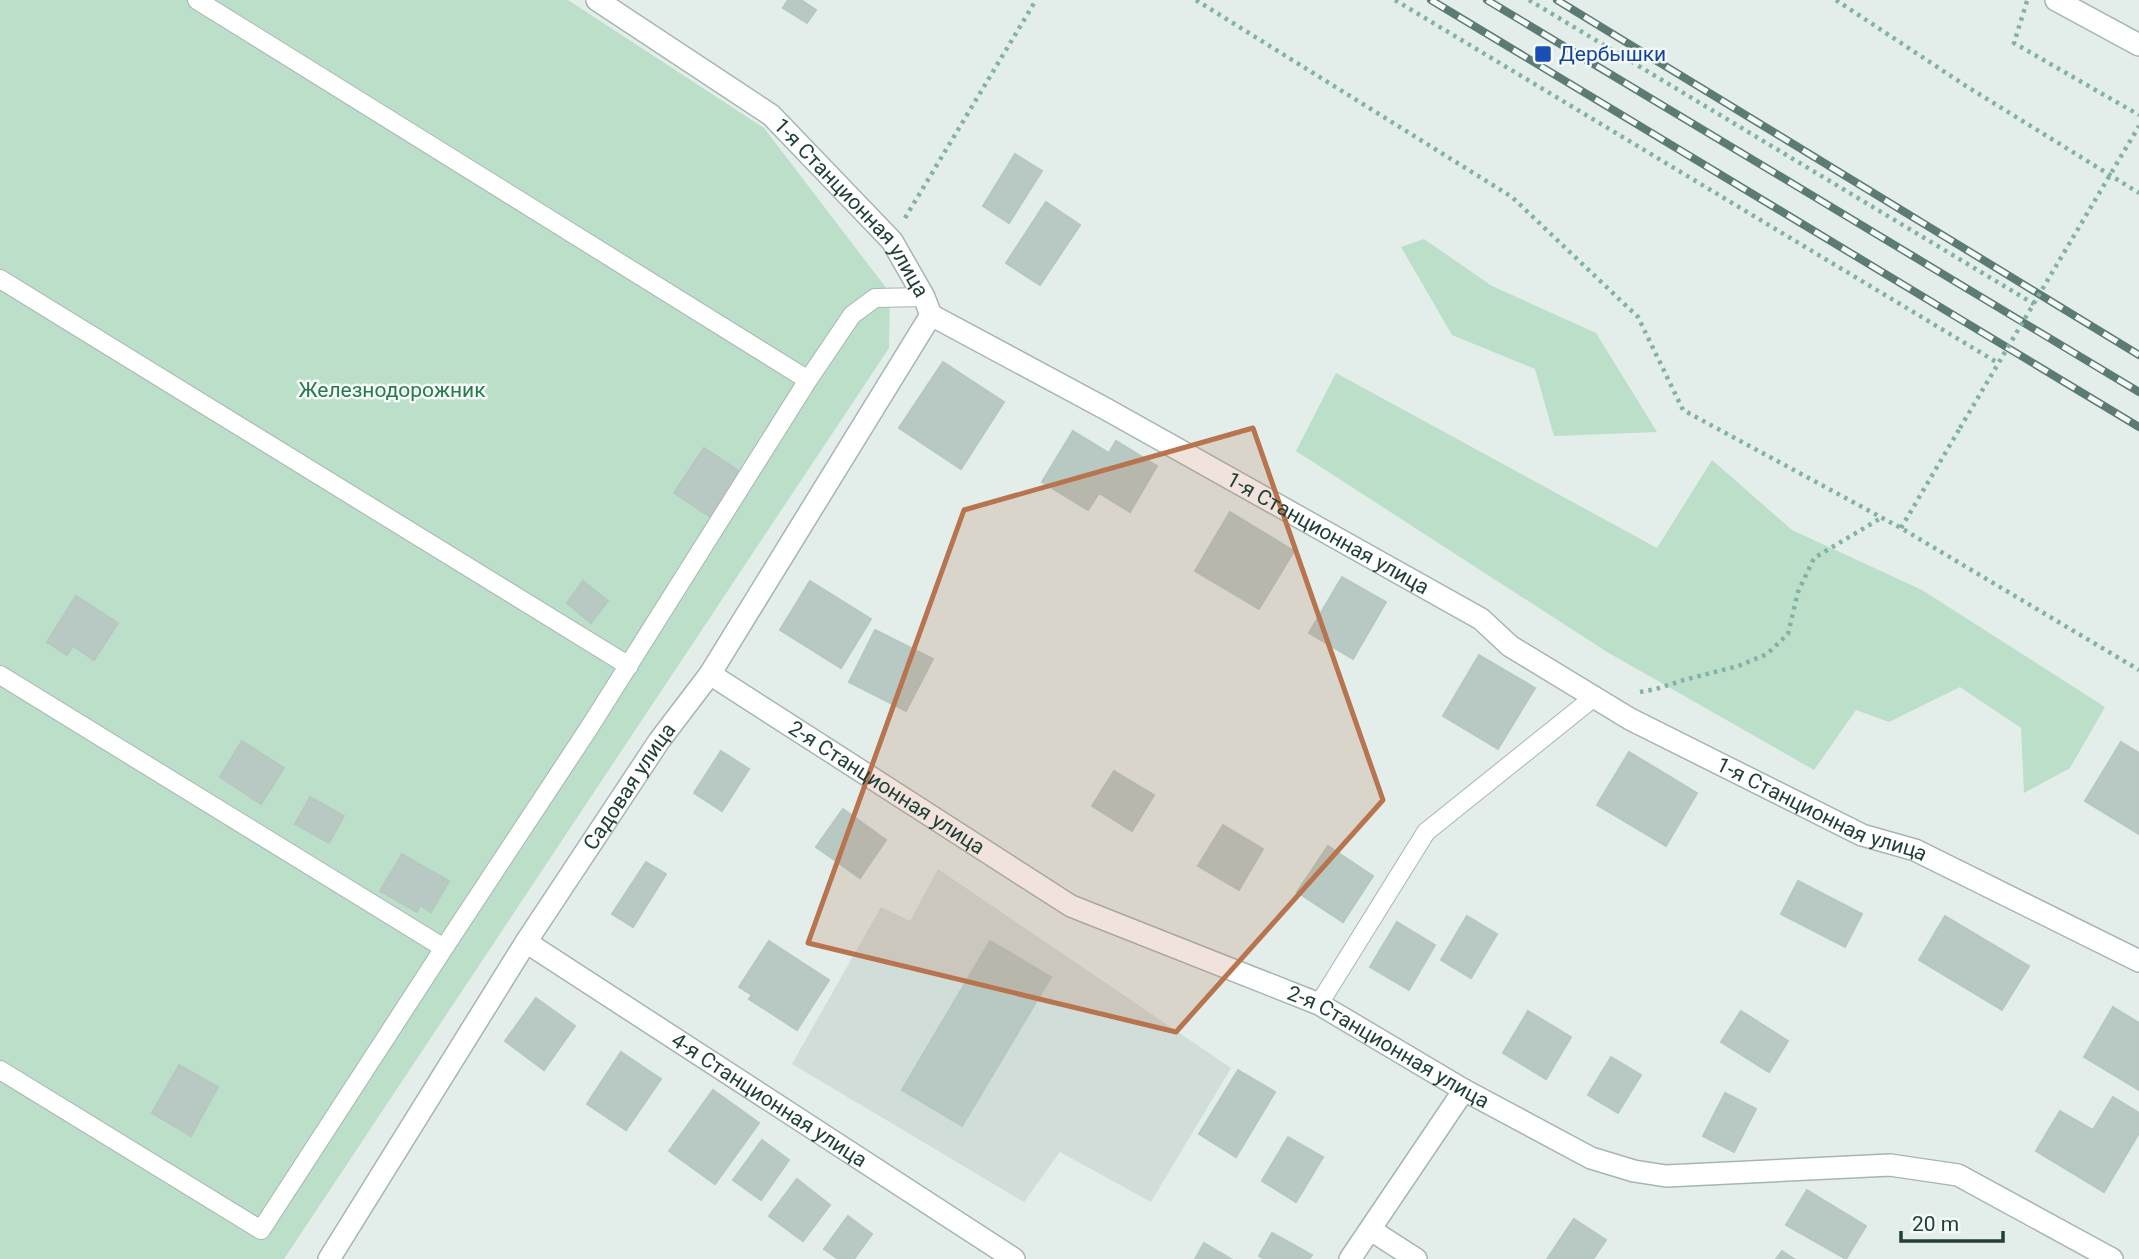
<svg xmlns="http://www.w3.org/2000/svg" width="2139" height="1259" font-family="Roboto,sans-serif">
  <style>
    .built { fill: #d1ddd9 }
    .green { fill: #bbdfc8 }
    .building { fill: #b8c8c3; stroke: #b5c8c1; stroke-width: 2 }
    .lines { fill: none; stroke-linecap: round; stroke-linejoin: round }
    .lane-casing { stroke: #a5b6b2; stroke-width: 20 }
    .street-casing { stroke: #a5b6b2; stroke-width: 24 }
    .path { stroke: #82b2a7; stroke-width: 4.5; stroke-dasharray: 3.5 5; stroke-linecap: butt }
    .lane { stroke: #fff; stroke-width: 18 }
    .street { stroke: #fff; stroke-width: 21 }
    .rail-casing { stroke: #5c7b75; stroke-width: 8 }
    .rail { stroke: #f4faf7; stroke-width: 5; stroke-dasharray: 16; stroke-linecap: butt }
    .path-bridge { stroke: #82b2a7; stroke-width: 4.5; stroke-dasharray: 3.5 5; stroke-linecap: butt }
    .marked { fill: #b7744f; fill-opacity: 0.2; stroke: #b7744f; stroke-width: 5; stroke-linejoin: round }
    .transit-dot { fill: #1a4fb4; stroke: #f4faf7; stroke-width: 2.5 }
    .labels { text-anchor: middle; dominant-baseline: central; stroke-width: 5; stroke-linejoin: round; paint-order: stroke }
    .transit-label { font-size: 21px; fill: #164399; stroke: #f4faf7; text-anchor: start }
    .street-label { font-size: 21px; fill: #22403a; stroke: #f4faf7 }
    .park-label { font-size: 21px; fill: #2a784e; stroke: #f4faf7 }
  </style>
  <rect width="100%" height="100%" fill="#e3eeea"/>
  <path class="built" d="M938,869L1231,1068L1151,1202L1060,1152L1024,1202L792,1064L881,907L910,921Z"/>
  <path class="green" d="M0,0H568L764,128L890,293L889,348L284,1259H0Z
    M1424,239L1492,286L1596,333L1657,432L1554,436L1535,369L1452,335L1401,247Z
    M1336,373L1657,548L1712,460L1792,530L1922,590L2105,707L2070,768L2024,793L2021,728L1960,687L1889,722L1856,710L1814,770L1607,652L1296,451Z"/>
  <path class="building" d="M788,0H801L816,10L807,23L783,8Z
    M1015,154L1042,171L1009,223L983,206Z
    M1046,202L1080,225L1040,285L1006,263Z
    M943,362L1004,402L961,469L899,428Z
    M1073,431L1109,453L1116,441L1157,466L1130,512L1099,493L1088,510L1042,482Z
    M704,448L742,473L712,518L674,493Z
    M1230,512L1294,551L1259,609L1195,571Z
    M1342,577L1386,602L1353,659L1309,633Z
    M583,581L608,601L591,623L567,603Z
    M810,581L871,619L841,668L780,630Z
    M76,596L118,623L94,660L73,646L67,655L47,642Z
    M875,630L933,659L906,711L849,682Z
    M1479,655L1535,688L1498,749L1443,716Z
    M242,741L284,768L261,804L220,777Z
    M2121,742L2139,753V834L2085,801Z
    M721,751L749,769L722,811L694,793Z
    M1629,752L1697,793L1666,846L1597,805Z
    M1114,771L1154,795L1132,831L1092,806Z
    M310,797L344,816L329,843L295,824Z
    M843,809L886,840L860,878L816,847Z
    M1223,825L1263,849L1239,890L1198,866Z
    M1328,846L1373,876L1343,922L1297,892Z
    M402,854L449,881L431,912L420,905L417,912L380,891Z
    M646,862L666,874L633,927L612,914Z
    M1798,881L1862,914L1845,947L1781,914Z
    M1467,916L1497,934L1471,978L1441,960Z
    M1945,916L2029,966L2002,1010L1919,960Z
    M1397,922L1435,945L1409,990L1370,967Z
    M769,941L829,980L797,1030L749,999L752,995L739,987Z
    M990,941L1051,977L962,1126L902,1090Z
    M536,998L575,1026L544,1070L505,1041Z
    M2113,1007L2139,1023V1090L2084,1057Z
    M1528,1011L1571,1037L1546,1079L1503,1053Z
    M1741,1011L1788,1041L1769,1072L1721,1042Z
    M621,1052L661,1079L626,1130L587,1104Z
    M1611,1057L1641,1075L1618,1113L1588,1095Z
    M179,1065L218,1087L191,1136L152,1113Z
    M1238,1070L1275,1092L1236,1157L1199,1134Z
    M713,1090L759,1123L715,1184L669,1151Z
    M1725,1093L1756,1109L1734,1152L1703,1136Z
    M2113,1097L2139,1113V1133L2104,1192L2036,1151L2060,1111L2093,1130Z
    M1288,1137L1323,1157L1296,1202L1262,1181Z
    M762,1140L789,1160L761,1200L733,1180Z
    M797,1179L830,1205L803,1241L769,1216Z
    M1807,1190L1866,1226L1846,1259L1786,1225Z
    M848,1216L872,1234L854,1259H838L824,1249Z
    M1574,1219L1606,1240L1593,1259H1547Z
    M1272,1233L1312,1255L1309,1259H1264L1259,1256Z
    M1204,1243L1231,1259H1195Z
    M1782,1251L1794,1259H1776Z"/>
  <g class="lines">
    <g class="lane-casing">
      <path id="lane" d="M197,0L808,380
        M0,279L629,666
        M0,675L444,948L589,728L808,380L852,315L875,298L924,297
        M1319,1004L1426,832L1593,698
        M0,1070L261,1230L444,948"/>
    </g>
    <g class="street-casing">
      <g id="street">
        <path id="s1" d="M597,0L771,115L892,241L924,297L931,315L1106,409L1481,619L1510,646L1630,719L1862,835L1915,850L2139,961"/>
        <path d="M2056,0L2139,45"/>
        <path id="s2" d="M710,674L1071,906L1319,1004L1464,1090L1591,1158L1634,1171L1666,1176L1890,1165L1958,1175L2112,1259"/>
        <path id="s3" d="M526,942L1014,1259"/>
        <path d="M1371,1230L1416,1259"/>
        <path id="s4" d="M329,1259L526,942L659,741L710,674L931,315"/>
        <path d="M1350,1259L1464,1090"/>
      </g>
    </g>
    <path class="path" d="M1196,0L1512,197L1638,317L1683,410L1901,528L2139,670
      M1395,0L1998,363
      M1529,0L2034,304
      M1836,0L1966,86L2139,193
      M2027,1L2014,43L2139,115
      M905,218L1036,0
      M1901,528L1960,428
      M1640,692L1656,689L1684,680L1738,666L1767,654L1788,634L1798,592L1814,558L1881,518"/>
    <use href="#lane" class="lane"/>
    <use href="#street" class="street"/>
    <g class="rail-casing">
      <path id="rail" d="M1431,0L2139,427
        M1487,0L2139,392
        M1557,0L2139,355"/>
    </g>
    <use href="#rail" class="rail"/>
    <path class="path-bridge" d="M1960,428L2139,126"/>
  </g>
  <path class="marked" d="M1253,428L1383,800L1176,1032L808,943L964,510Z"/>
  <rect class="transit-dot" x="1534" y="45" width="18" height="18" rx="3.5"/>
  <g class="labels">
    <g class="transit-label">
      <text x="1559" y="54">Дербышки</text>
    </g>
    <g class="street-label">
      <text stroke="none"><textPath href="#s1" startOffset="332">1-я Станционная улица</textPath></text>
      <text stroke="none"><textPath href="#s1" startOffset="920">1-я Станционная улица</textPath></text>
      <text stroke="none"><textPath href="#s4" startOffset="560">Садовая улица</textPath></text>
      <text stroke="none"><textPath href="#s2" startOffset="210">2-я Станционная улица</textPath></text>
      <text stroke="none"><textPath href="#s1" startOffset="1488">1-я Станционная улица</textPath></text>
      <text stroke="none"><textPath href="#s2" startOffset="777">2-я Станционная улица</textPath></text>
      <text stroke="none"><textPath href="#s3" startOffset="290">4-я Станционная улица</textPath></text>
    </g>
    <g class="park-label">
      <text x="392" y="390">Железнодорожник</text>
    </g>
  </g>
  <path d="M1901 1231v10h102v-10" fill="none" stroke="#22403a" stroke-width="3.5"/>
  <text x="1912" y="1231" font-size="21" fill="#22403a" stroke="#f4faf7" stroke-width="5" paint-order="stroke">20 m</text>
</svg>
